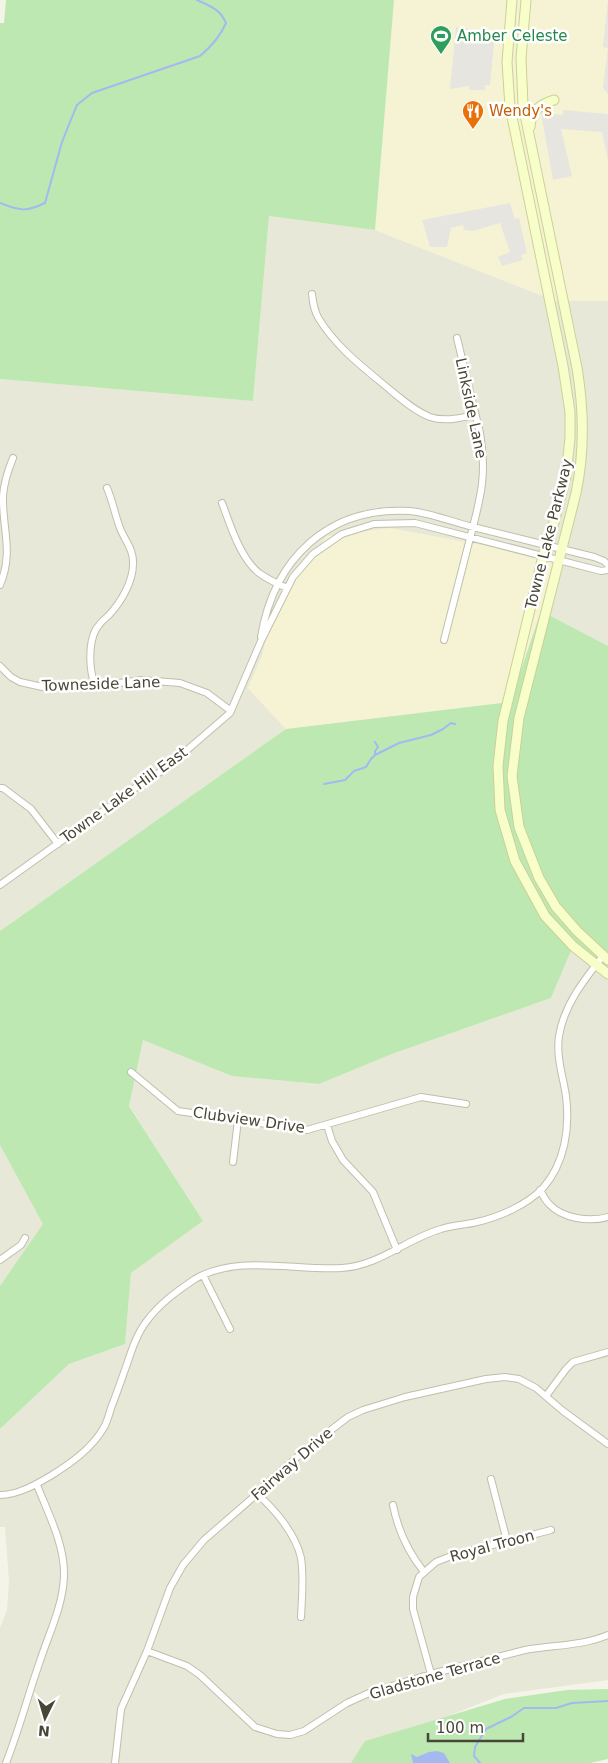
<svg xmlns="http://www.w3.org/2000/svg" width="608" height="1763" font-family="'DejaVu Sans',sans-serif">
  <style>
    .residential { fill: #e7e8d7 }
    .commercial { fill: #f6f3d4 }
    .green { fill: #bde8b2 }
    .parking { fill: #e6e5e0 }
    .water { fill: #a6b8f0 }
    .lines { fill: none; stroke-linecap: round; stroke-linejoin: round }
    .stream { stroke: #a6b8f0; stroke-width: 2 }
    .minor-casing { stroke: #bfc0ab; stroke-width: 8 }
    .secondary-casing { stroke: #cbd196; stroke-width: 11 }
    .minor { stroke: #fff; stroke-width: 6 }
    .secondary { stroke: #f8fec9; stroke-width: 9 }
    .labels { text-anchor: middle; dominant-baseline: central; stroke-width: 5; stroke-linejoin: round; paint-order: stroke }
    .leisure-label { font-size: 15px; fill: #27864d; stroke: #fff; text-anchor: start }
    .food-label { font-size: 15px; fill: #c56008; stroke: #fff; text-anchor: start }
    .street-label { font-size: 15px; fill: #484737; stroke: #fff }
  </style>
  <rect width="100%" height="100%" fill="#f4f4e9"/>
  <path class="residential" d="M269,216L375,230L556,301H608V646L541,611L559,560L275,607L262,656L248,688L286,729L0,931V379L253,401Z
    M573,946L608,973V1680L504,1694L366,1748L358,1763H0V1628L7,1610L9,1581L5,1527H0V1429L69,1364L125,1344L131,1273L203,1221L129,1105L143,1039L232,1076L319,1084L392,1054L551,998Z
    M0,1145L44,1224L0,1286Z"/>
  <path class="commercial" d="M394,0H608V301H556L375,230Z
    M390,528L559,559L510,702L286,729L248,688L262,656L275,607L299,571L327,536Z"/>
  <path class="green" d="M6,0H394L375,230L269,216L253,401L0,379V23H4Z
    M541,611L608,646V973L573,946L551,998L392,1054L319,1084L232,1076L143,1040L129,1106L203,1221L131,1273L125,1344L69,1364L0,1429V1286L43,1224L0,1145V931L286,729L510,702Z
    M608,1689V1759L590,1763H351L365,1741L505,1699L567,1690Z"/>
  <path class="parking" d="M608,0V94L603,88L608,48L603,47Z
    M456,27L495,33L490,85H485V90H469V86L450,89Z
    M563,110L608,114V160L602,132L561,129L572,176L553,180L541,113L563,115Z
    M510,203L515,219L519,218L527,253L521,255L523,260L502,266L498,257L510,252L500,223L473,231L464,230L463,225L451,228L447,247H430L422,220Z"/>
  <path class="water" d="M437,1751L444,1753L450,1763H413L411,1754L417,1757L429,1752Z"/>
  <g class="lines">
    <path class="stream" d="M0,203C20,211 26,212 45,203L62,142L70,122L77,105L92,93L200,56C212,46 220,37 226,23C220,9 210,6 197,0
      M375,755L399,743L431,735L443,729L451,723L455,724
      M324,784L345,780L354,771L366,767L371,759L375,755V751L378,747L375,742
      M480,1763L474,1756L475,1747L486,1729L511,1717L524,1708H556L572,1703L608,1701"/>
    <g class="minor-casing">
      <path id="minor" d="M312,294C313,303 314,311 319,319C337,348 364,368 389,389C401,399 415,411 430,417C445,422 460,418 475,415
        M222,503C230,524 240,558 259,573C267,579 278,584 287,588
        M0,585C14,552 2,528 3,496C4,482 8,470 13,458
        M261,637C274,559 328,506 410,511C431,513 452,522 473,527C513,537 554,547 594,557L604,561L608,565
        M444,640C452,608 460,577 468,546C479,503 488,478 480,433L457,338
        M0,666L11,677L20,682L47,688L104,685L142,680L180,683L207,693L231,711
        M95,685C89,670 88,644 96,629C100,623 104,619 109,615C121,602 133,582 133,564C134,550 125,541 120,528C115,515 113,502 107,488
        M0,788H3L31,809L58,844
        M0,885L145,781L165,769L230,713L261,641L293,577L313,554L342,534L374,524L415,523L601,571L608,570
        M131,1072L178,1111L307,1130L421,1097L466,1104
        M327,1125L332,1141L343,1160L373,1192L397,1250
        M233,1162L238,1120
        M540,1190C543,1195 545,1200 549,1204C563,1219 589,1222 608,1217
        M0,1260L21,1245L25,1238
        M203,1275L230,1329
        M546,1396L566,1369L573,1362L608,1352
        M491,1479L507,1541
        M257,1494C275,1509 296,1535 301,1558C304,1578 302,1598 301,1617
        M0,1495C18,1495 37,1484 52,1475C71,1463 91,1449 103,1429C107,1423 109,1415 111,1408C117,1393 122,1378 127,1364C132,1349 137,1334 146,1322C159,1304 177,1291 195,1279C237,1254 295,1271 342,1268C379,1266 406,1239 441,1229C453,1225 465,1225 477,1222C499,1217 527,1205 543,1188C565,1163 570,1128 566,1096C563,1076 556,1057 559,1036C564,1005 584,980 603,956
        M393,1505C398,1531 408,1552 424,1572
        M147,1651L187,1666L200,1675L255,1727L277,1734L290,1735L304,1731L347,1703L369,1693L431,1674L525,1650C553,1645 582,1646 608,1635
        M431,1674L413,1609V1597L419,1577L436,1562L454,1555L551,1530
        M6,1763C19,1730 28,1695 40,1661C49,1633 63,1606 64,1576C65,1545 48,1513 37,1485
        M115,1763L121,1709L147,1651L170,1588L183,1565L204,1540L257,1494L265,1485L310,1446L348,1417L363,1410L405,1397L486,1379L505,1377L519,1379L536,1388L563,1411L608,1444"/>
    </g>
    <g class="secondary-casing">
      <path id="secondary" d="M512,0L507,62L510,107L563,366L570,412V438L566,476L551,534L543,556L503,721L498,766L500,810L515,861L545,916L573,946L608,974
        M526,0L521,58L523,105L577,368C584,410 585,450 576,493L519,718L512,776L519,827L539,878L556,907L577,931L608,960
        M530,127C531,111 539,105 554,100"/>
    </g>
    <use href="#minor" class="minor"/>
    <use href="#secondary" class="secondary"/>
  </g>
  <defs>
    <g id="stadium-pin" transform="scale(1.125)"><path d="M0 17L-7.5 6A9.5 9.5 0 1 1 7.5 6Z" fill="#2e9e5b" stroke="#fff"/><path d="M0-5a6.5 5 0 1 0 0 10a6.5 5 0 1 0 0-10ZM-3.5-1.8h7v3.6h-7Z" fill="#fff"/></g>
    <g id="restaurant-pin" transform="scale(1.125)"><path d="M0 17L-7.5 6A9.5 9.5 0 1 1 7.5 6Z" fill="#e8710a" stroke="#fff"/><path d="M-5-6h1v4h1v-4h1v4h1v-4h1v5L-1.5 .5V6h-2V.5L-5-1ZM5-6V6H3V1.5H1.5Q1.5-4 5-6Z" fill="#fff"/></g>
  </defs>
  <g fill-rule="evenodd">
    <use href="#stadium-pin" x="441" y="36"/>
    <use href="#restaurant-pin" x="473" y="111"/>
  </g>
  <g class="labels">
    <g class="leisure-label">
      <text x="457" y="36">Amber Celeste</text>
    </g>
    <g class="food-label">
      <text x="489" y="111">Wendy's</text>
    </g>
    <g class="street-label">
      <text transform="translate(471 408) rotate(78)">Linkside Lane</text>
      <text transform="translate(549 534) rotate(-76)">Towne Lake Parkway</text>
      <text transform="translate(101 684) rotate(-2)">Towneside Lane</text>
      <text transform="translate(124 795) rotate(-36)">Towne Lake Hill East</text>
      <text transform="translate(249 1120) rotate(8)">Clubview Drive</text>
      <text transform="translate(292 1464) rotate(-41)">Fairway Drive</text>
      <text transform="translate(492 1546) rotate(-15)">Royal Troon</text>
      <text transform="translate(435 1676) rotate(-16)">Gladstone Terrace</text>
    </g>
  </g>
  <g transform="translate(45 1718) rotate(185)" stroke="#ffffff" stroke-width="4" paint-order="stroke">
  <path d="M0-4L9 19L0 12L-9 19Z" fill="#484737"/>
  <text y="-8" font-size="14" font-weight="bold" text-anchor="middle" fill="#484737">N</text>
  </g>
  <path d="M428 1733v8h95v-8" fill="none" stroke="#484737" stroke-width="2.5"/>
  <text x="436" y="1733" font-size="15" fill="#484737" stroke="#ffffff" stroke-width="4" paint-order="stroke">100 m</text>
</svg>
